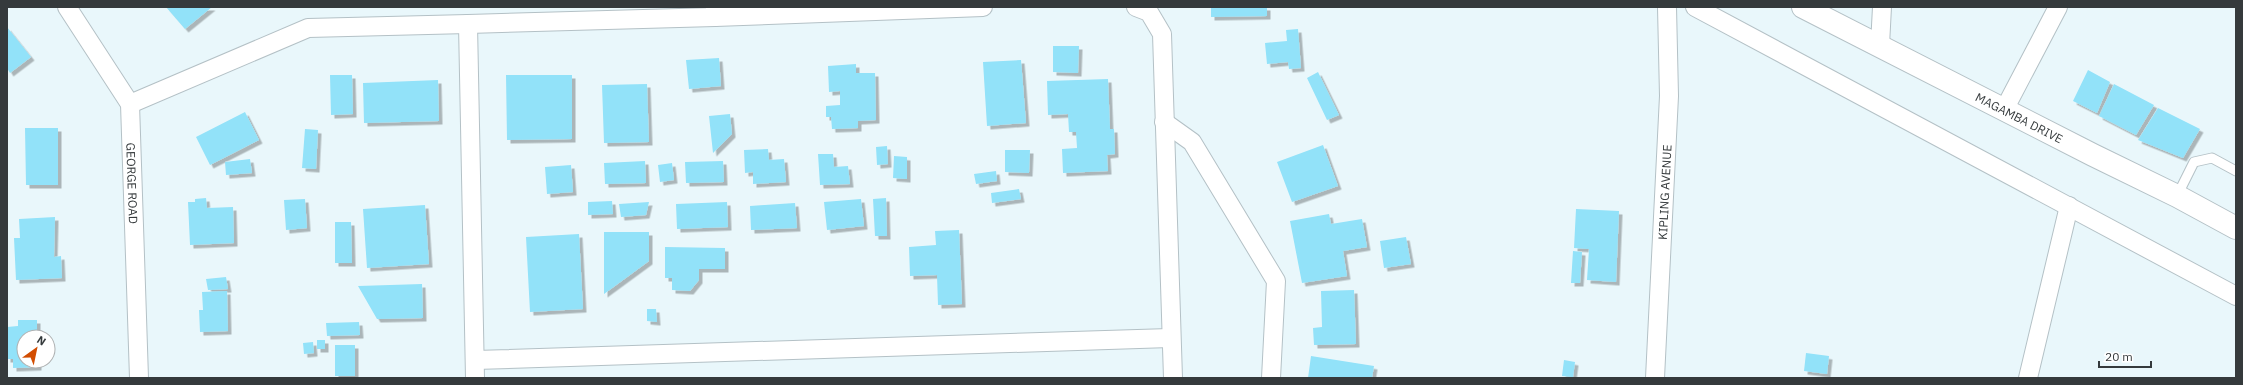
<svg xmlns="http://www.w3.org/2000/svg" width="2243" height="385" font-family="'IBM Plex Sans',sans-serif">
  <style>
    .building { fill: #92e2f9; filter: url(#shadow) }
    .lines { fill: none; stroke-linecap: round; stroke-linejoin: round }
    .lane-casing { stroke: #b4c1c6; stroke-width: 11 }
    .street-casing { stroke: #b4c1c6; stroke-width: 20 }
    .secondary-casing { stroke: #b4c1c6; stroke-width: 24 }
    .lane { stroke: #fff; stroke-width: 9 }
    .street { stroke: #fff; stroke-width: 18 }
    .secondary { stroke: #fff; stroke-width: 22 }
    .labels { text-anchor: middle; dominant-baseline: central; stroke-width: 3.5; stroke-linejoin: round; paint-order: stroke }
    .street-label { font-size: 12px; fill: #353a3c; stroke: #fff }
  </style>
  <defs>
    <filter id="shadow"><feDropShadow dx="3.5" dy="3.5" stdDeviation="0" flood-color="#0004"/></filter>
  </defs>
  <rect width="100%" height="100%" fill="#e9f7fb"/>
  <path class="building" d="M166,7H212L185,29Z
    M1211,7H1267V16L1211,17Z
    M7,27L31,57L10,73L7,68Z
    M1298,29L1301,68L1289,69L1288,62L1267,64L1265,43L1287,41L1286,30Z
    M1053,46H1079L1078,73L1053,72Z
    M719,58L721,86L689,89L686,60Z
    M1021,60L1026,123L987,126L983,62Z
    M856,64V73H875L876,120L858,121V128L832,129L831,117H826V106L840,105V91L829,92L828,66Z
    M2088,70L2110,82L2097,113L2073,101Z
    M1318,72L1339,115L1327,120L1307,78Z
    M330,75H352L353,114L331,115Z
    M506,75H572V139L507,140Z
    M1108,79L1110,129H1114L1115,154L1107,155L1108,171L1063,173L1062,149L1077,148L1076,132H1069L1068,114L1048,115L1047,81Z
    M438,80L439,121L364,123L363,83Z
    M647,84L649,142L604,143L602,85Z
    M2114,84L2154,105L2136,135L2099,116Z
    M2158,108L2200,129L2183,158L2138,140Z
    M245,112L259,140L210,165L196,137Z
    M730,114L732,134L713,153L709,116Z
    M25,128H58V185H26Z
    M305,129L318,130L316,169L302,168Z
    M1323,145L1338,186L1292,202L1277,162Z
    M887,146L888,164L877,165L876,147Z
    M768,149L769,160L784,159L786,182L753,184V172L745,173L744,150Z
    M1005,150H1030L1029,173L1005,172Z
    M818,154H833L834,167L848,166L850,184L820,185Z
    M894,156L907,157V179L893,178Z
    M250,159L252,173L226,175L225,162Z
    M645,161L646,183L605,184L604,163Z
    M723,161L724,182L686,183L685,162Z
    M672,163L674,180L660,182L658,165Z
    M571,165L573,192L547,194L545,167Z
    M996,171L997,181L976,184L974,174Z
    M1019,189L1021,199L992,203L991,193Z
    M206,198L207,208L233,207L234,243L190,245L188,202H195V199Z
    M886,198L887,236H875L873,199Z
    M305,199L307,228L286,230L284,200Z
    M861,199L864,226L827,230L824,202Z
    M612,201L613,214L588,215V202Z
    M649,202L646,215L621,217L619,204Z
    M727,202L728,227L677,229L676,204Z
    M795,203L797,228L751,230L750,206Z
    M425,205L429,264L367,268L363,209Z
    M1576,209L1619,211L1616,282L1587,280L1589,249L1574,248Z
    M1329,214L1331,224L1362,219L1367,247L1343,251L1347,276L1302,283L1290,221Z
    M55,217L54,257L61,256L62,278L16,280L14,238H20L19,219Z
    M335,222H351L352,263H335Z
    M959,230L962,304L938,305L937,275L910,276L909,247L936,245L935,231Z
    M604,232H649V261L604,294Z
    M579,234L583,309L530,312L526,237Z
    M1406,237L1411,264L1384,268L1380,241Z
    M665,247L725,248V269H699V280L690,291L672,290V278H665Z
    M1573,251L1582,252L1580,283H1571Z
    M226,277L228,289L208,290L206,279Z
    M422,284L423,318L377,319L358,286Z
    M1354,290L1356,344L1314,345L1313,328L1322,327L1321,291Z
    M227,291L228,331L200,332L199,310H203L202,292Z
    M647,309H656L657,322L647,321Z
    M18,320H37V337H24V361H38V367L13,368V359H7V327L18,326Z
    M359,322L360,335L327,336L326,323Z
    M317,340H325V349H317Z
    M313,342L314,353L304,354L303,343Z
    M335,345H355V376H335Z
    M1806,353L1829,356L1827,374L1804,371Z
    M1311,356L1374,366L1372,378H1308Z
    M1564,360L1575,362L1573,377L1562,376Z"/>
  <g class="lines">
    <g class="lane-casing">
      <path id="lane" d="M2177,196L2194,162L2212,158L2236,171"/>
    </g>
    <g class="street-casing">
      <g id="street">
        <path id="s1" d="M67,7L130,104L139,378"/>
        <path d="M715,7V17L983,7"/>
        <path d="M1136,7L1149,12L1162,34L1173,378"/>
        <path d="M1695,7L2236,296"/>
        <path d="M1880,45L1882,7"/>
        <path d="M130,104L308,28L468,24"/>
        <path d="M2004,110L2058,7"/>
        <path d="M1164,122L1192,142L1276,281L1271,378"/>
        <path d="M475,360L1170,338"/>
        <path d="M475,378L468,24L715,17"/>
        <path id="s2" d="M1655,378L1669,96L1667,7"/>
        <path d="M2028,378L2069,206"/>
      </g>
    </g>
    <g class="secondary-casing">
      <g id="secondary">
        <path id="s3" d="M1803,7L2093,155L2177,196L2236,228"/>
      </g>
    </g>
    <use href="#lane" class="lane"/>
    <use href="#street" class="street"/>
    <use href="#secondary" class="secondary"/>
  </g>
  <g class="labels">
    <g class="street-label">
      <text stroke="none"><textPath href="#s3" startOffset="243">MAGAMBA DRIVE</textPath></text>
      <text stroke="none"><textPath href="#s1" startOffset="195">GEORGE ROAD</textPath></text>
      <text stroke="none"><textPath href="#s2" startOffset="186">KIPLING AVENUE</textPath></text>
    </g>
  </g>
  <rect width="2243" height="385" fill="none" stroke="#353a3c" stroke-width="16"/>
  <g transform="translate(36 349) rotate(33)"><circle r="19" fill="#ffffff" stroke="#aeb0b1"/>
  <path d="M0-3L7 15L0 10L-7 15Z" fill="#d24d01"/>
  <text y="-6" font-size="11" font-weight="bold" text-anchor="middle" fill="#353a3c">N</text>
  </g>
  <path d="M2099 361v6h52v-6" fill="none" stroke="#353a3c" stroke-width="2"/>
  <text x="2105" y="361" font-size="12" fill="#353a3c" stroke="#ffffff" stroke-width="3" paint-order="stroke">20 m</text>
</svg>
